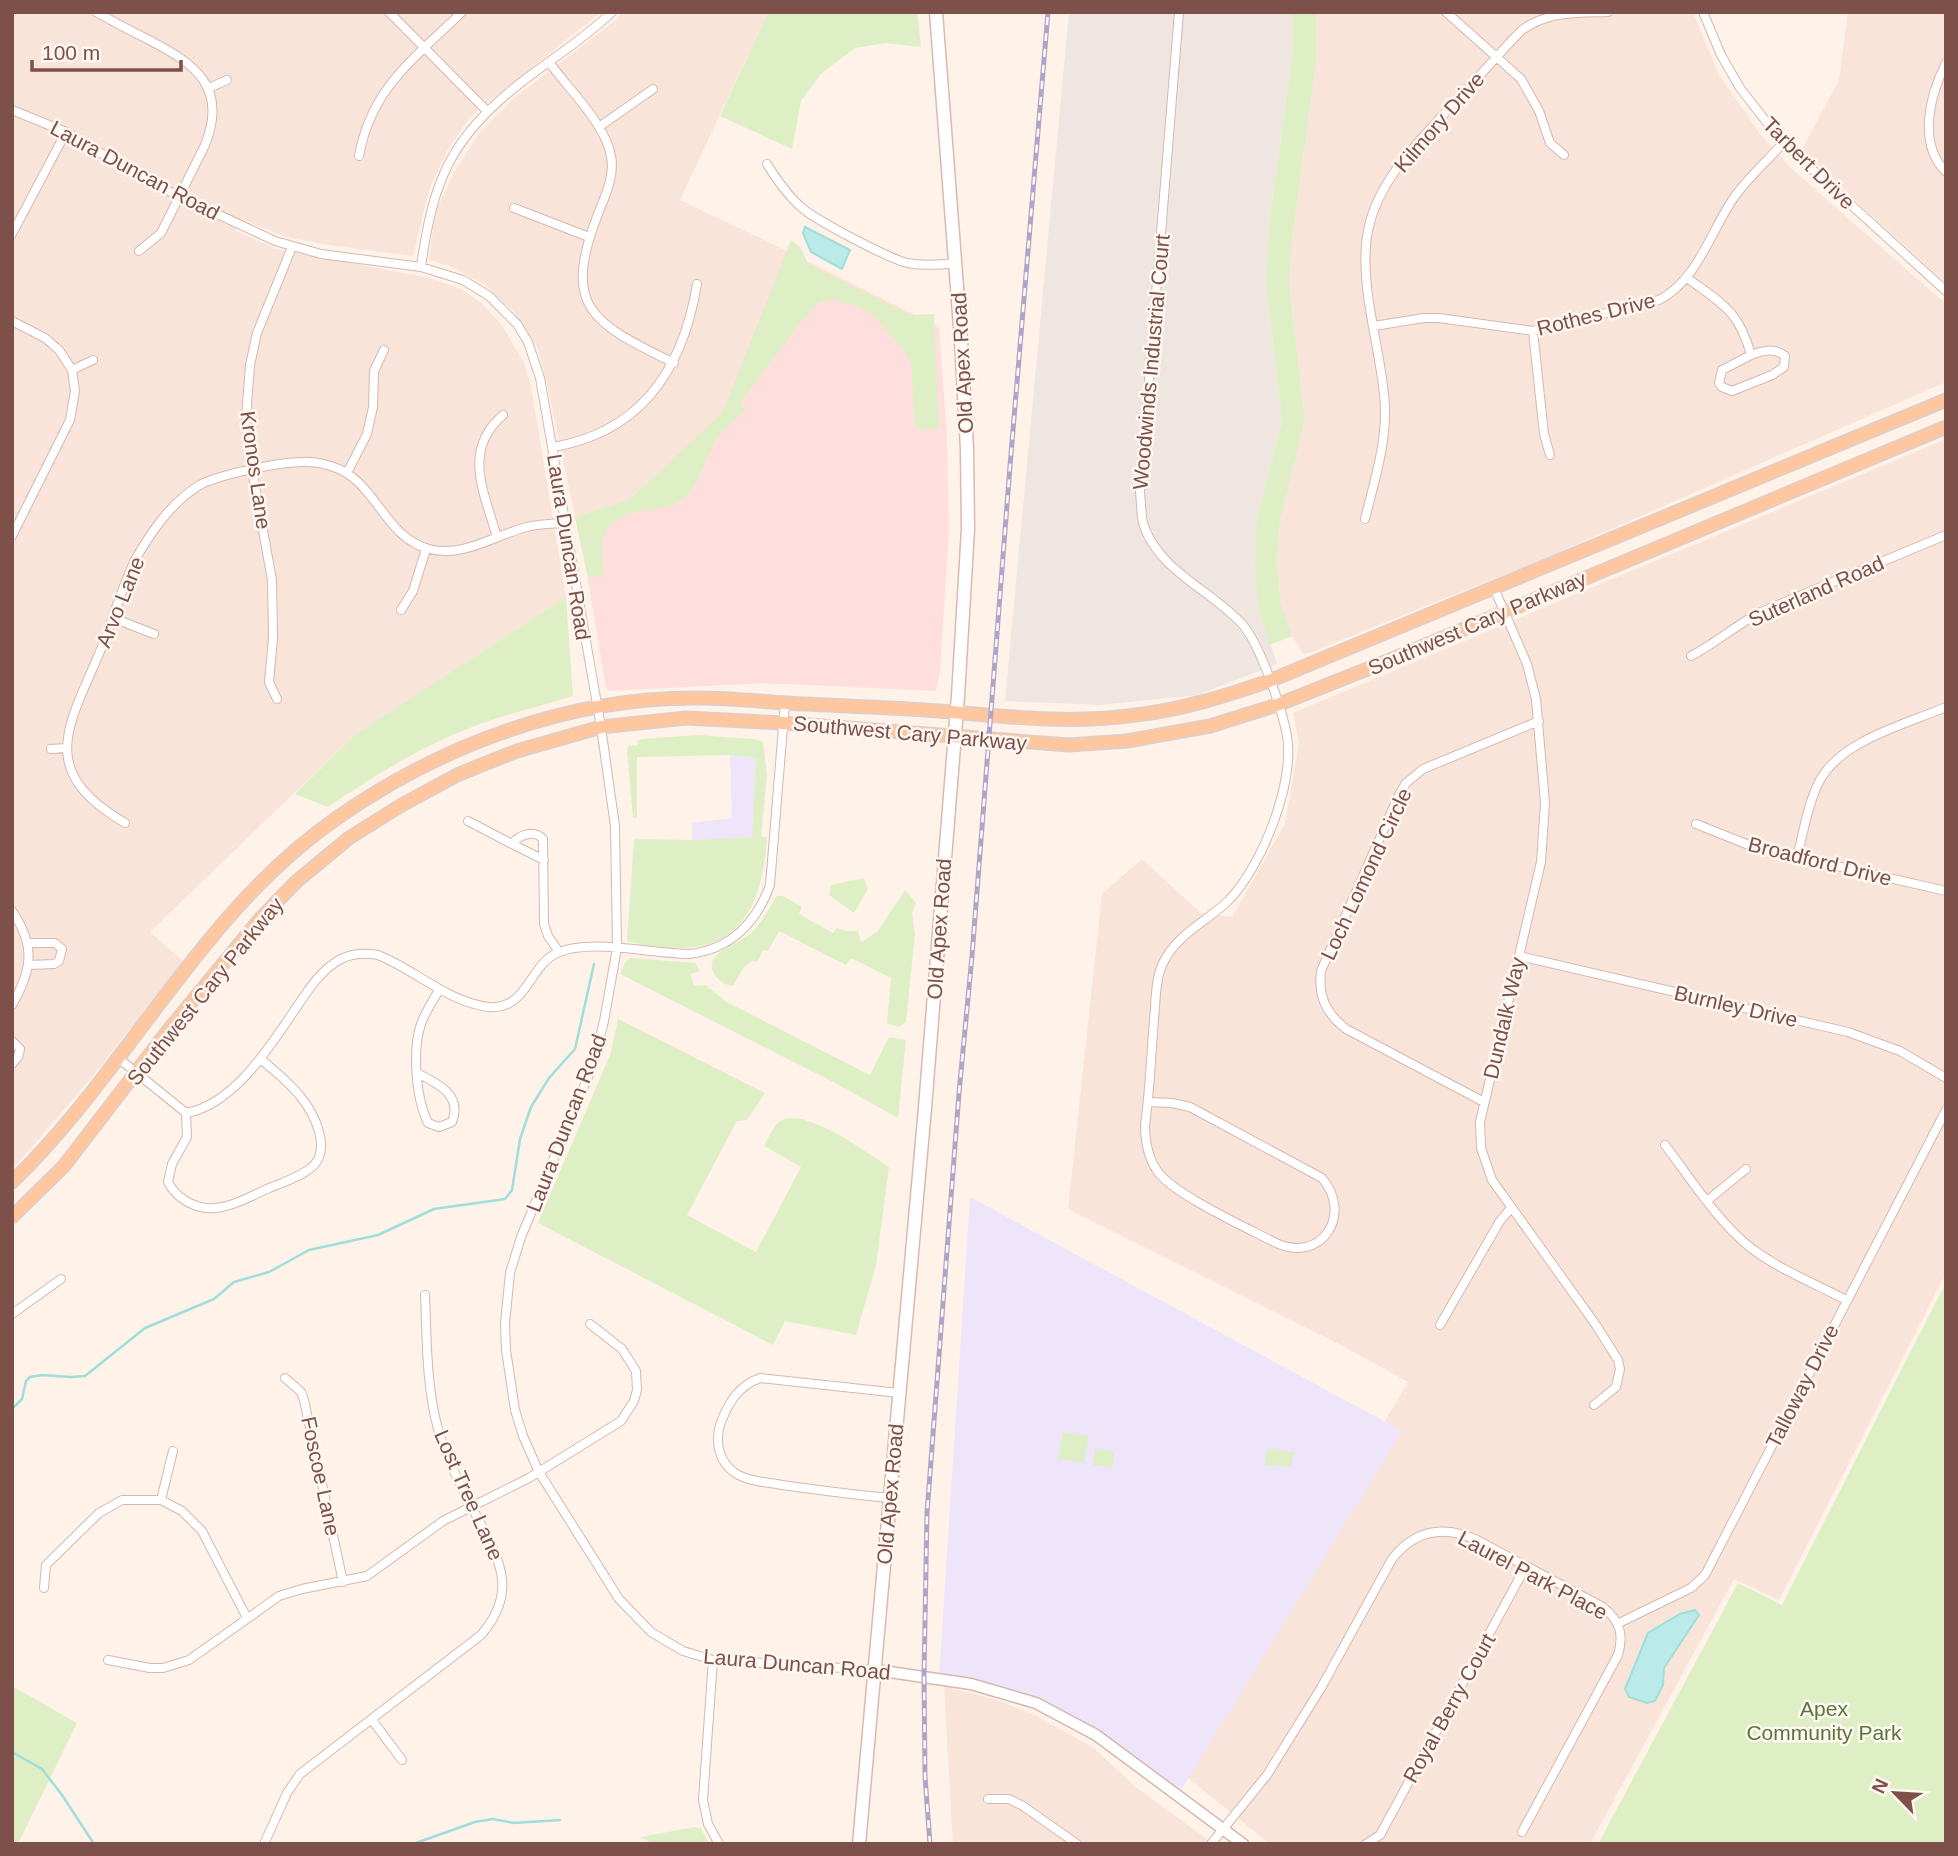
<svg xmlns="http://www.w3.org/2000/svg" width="1958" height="1856" font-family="Helvetica,sans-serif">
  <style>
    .residential { fill: #f9e4d9 }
    .commercial { fill: #ffdfdd }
    .industrial { fill: #efe6e2 }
    .education { fill: #eee5fb }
    .green { fill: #dfefc5 }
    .water { fill: #baebe8; stroke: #9fdeda; stroke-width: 2 }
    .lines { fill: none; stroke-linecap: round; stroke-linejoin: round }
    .stream { stroke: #9fdeda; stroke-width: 2.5 }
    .minor-casing { stroke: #d5b8b0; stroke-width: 10 }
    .tertiary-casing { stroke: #d5b8b0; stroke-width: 13 }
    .secondary-casing { stroke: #dbb9af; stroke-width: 15 }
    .primary-casing { stroke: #dbcecc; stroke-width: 15 }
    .minor { stroke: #fff; stroke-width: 8 }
    .tertiary { stroke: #fff; stroke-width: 10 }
    .secondary { stroke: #fff; stroke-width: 12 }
    .primary { stroke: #ffc7a0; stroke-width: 12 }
    .rail-casing { stroke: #b1a4cb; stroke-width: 5 }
    .rail { stroke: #fff7f2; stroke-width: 2.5; stroke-dasharray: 8; stroke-linecap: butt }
    .labels { text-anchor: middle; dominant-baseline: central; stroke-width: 5; stroke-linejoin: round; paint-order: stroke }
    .street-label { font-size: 21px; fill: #7d5049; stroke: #fff7f2 }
    .park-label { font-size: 21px; fill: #59773a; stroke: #fff7f2 }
  </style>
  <rect width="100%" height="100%" fill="#fef2e9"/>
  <path class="residential" d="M12,12H601L469,118L447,151L430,187L413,256L328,245L286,237L242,219L236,231L277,249L430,278L461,289L481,303L501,324L524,363L531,386L566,597L356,734L150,932L183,961L98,1070L12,1170Z
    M622,12H768L680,200L785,250L722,413L629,500L575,517L547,383L537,346L513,311L484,284L449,266L429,260L435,213L455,171L479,133L513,99L616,20Z
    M1316,12H1693L1719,75L1761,135L1792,169L1946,304V382L1541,560L1304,655L1292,636L1281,603L1277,563L1280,522L1305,420L1289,283L1292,240L1316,63Z
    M1848,12H1946V283L1801,151L1839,80Z
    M1946,439V1273L1779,1600L1734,1579L1590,1844H1270L1172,1765L1257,1639L1408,1382L1341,1345L1068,1209L1102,894L1142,859L1201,913L1232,917L1285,824L1299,743L1293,713Z
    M944,1686L997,1700L1033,1714L1094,1748L1137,1788L1214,1844H953Z"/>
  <path class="commercial" d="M785,250L939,327L947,435L949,530L940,671L936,691L764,683L610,691L606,688L586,569L575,517L629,500L722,413Z"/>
  <path class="industrial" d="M1069,12H1293V50L1269,224L1266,287L1282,420L1257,519L1259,610L1277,664L1197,695L1100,705L1005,701Z"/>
  <path class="education" d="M730,755L756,758L753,837L692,840V823L732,818Z
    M970,1197L1402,1431L1178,1795L1069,1719L939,1678Z"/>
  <path class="green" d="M768,12H917L921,47L885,43L855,48L821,74L801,101L792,149L720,116Z
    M1293,12H1316V63L1292,240L1289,283L1305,420L1280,522L1277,563L1281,603L1292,636L1270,645L1259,610L1255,565L1257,519L1282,420L1266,287L1269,224L1293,50Z
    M791,240L801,248L808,264L911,315L934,314L939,429H915L911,364L904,351L872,314L857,306L834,300L819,302L797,327L740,403L746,410C735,420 723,429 716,441C703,461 699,489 679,502C656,516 621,503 606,532C599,544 603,562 604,575L588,578L575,517L629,500L722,413Z
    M566,597L573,696C542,706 510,713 480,724C425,744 375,775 328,807L295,794L356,734Z
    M697,735L754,739L763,742L767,774L761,837H766L767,841C759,935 718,963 627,941L634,839L692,840L752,837L756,758L730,755L637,757V818H633L627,750L629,746L638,745L637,741L643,739Z
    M864,878L868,889L854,913L829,895L831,885Z
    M905,890L916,903L912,913L915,934L906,1022L899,1027L887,1023L891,978L851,958L846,965L779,931L768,951L763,950L758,961H752L743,968L733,986C726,985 719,982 715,975C700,953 739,945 752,932C762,922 769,908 777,896H783L802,907L799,914L833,933L837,928L847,931H858L861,942L877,932Z
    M631,958L695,963L700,971L691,974L694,986L706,985L725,1001L870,1075L889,1037L906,1040L898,1118L833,1082L620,974L626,961Z
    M618,1019L765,1093L747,1120L737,1121L687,1215L756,1252L801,1167L764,1146C769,1137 773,1125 782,1120C806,1108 868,1153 889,1167L876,1265L856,1335L785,1321L773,1345L538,1223L610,1055Z
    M1946,1282V1844H1598L1738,1583L1782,1605Z
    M1063,1432L1089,1436L1084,1463L1058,1459Z
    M1267,1448L1294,1453L1291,1467L1265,1465Z
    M1095,1449L1115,1452L1112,1468L1093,1465Z
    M12,1686L77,1723L18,1844H12Z
    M695,1827L701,1829L710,1844H654L640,1837Z"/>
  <path class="water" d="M805,227L850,250L842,269L811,252L803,233Z
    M1695,1610L1699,1615L1664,1668L1663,1685L1655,1701L1647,1703L1629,1697L1625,1689L1648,1633L1680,1614Z"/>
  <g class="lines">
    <path class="stream" d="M12,1409L22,1399L26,1381L30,1377L42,1375L71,1377L85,1376L145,1328L214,1299L234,1282L269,1272L309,1250L378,1235L434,1209L505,1199L512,1190L520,1139L531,1107L549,1078L575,1049L594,964
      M12,1752L42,1769L62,1795L94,1844
      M413,1844L475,1822L493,1819L514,1823L560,1820"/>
    <g class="minor-casing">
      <path id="minor" d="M96,12C114,22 131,31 149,40C196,64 228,88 205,145L161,233L139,251
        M389,12L487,111
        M1446,12L1521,79L1539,111L1550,143L1564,155
        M1703,12L1721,55L1740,88L1783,143L1946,291
        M549,62C569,90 605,123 611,156C615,176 605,196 598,214C561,309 593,323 674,363
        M1946,63C1930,95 1917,143 1946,172
        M209,88L227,80
        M12,110L66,132L147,181L275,241L321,254L421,267L463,280L489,296L517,324L528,342L540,378L601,727L615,826L617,948L604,1021L593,1065L521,1237L510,1273L505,1323L506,1350L515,1410L523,1436L539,1472L619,1599L651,1632L683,1651L713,1660L876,1670
        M599,127L653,89
        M359,156C371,88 415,58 462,12
        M767,164C777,180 787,195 801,207C815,220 888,258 907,263C923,266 940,265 956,263
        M514,208L589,237
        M12,234L66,132
        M421,267C433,180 451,136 523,81C553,58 585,38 612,12
        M1687,278C1723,304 1739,311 1751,355C1763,351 1774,347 1785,356L1784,367L1772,375L1732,391L1722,387L1719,383L1722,370L1751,355
        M12,321L45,338L59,350L72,370L75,391L70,420L12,536
        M1374,326L1424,318H1439L1533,331L1659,300C1698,280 1711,230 1735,196C1749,177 1767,161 1783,143
        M1533,331L1544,434L1550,455
        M72,370L93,360
        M553,447C642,432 683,369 697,284
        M347,473L367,434L373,407L374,371L384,350
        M1365,519C1375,478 1389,437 1384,394C1379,343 1358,280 1368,230C1379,177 1422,139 1457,100C1479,77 1500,52 1522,30C1548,11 1577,13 1608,12
        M497,537C484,492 462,450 503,415
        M1494,588L1527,664L1536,699L1545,803L1541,862L1480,1122L1481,1148L1492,1180L1596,1325L1618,1360L1620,1369L1616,1387L1594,1405
        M401,610L413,591L426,549
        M113,618L154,634
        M1691,656C1716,643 1736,625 1761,612L1946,535
        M277,699L269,682L273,638L272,580L252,470L246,418L250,365L257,333L292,247
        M51,749L67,748
        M468,821L512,844C519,835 534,829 543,839L544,924L548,936L559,952
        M125,823C35,770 69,726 101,649C113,619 122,587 136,558C152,531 171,503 198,486C216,475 280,462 302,462C316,461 336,466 348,474C379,495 390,539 429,549C463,558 495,535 527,527C539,524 551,524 564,523
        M1696,824L1754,847L1946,891
        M512,844L544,860
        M1797,858C1803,834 1807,807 1818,784C1838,741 1904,725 1946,707
        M12,911C36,946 32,970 12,1005
        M29,943H55L62,949L59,961L54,964L29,965
        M1519,956L1848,1032L1900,1051L1946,1078
        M12,1041L20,1049L18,1057L12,1064
        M117,1057L186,1113C233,1105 269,1048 294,1011C307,992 320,970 341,959C353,953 366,953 378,955C416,970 447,1002 489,1007C527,1010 529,966 557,953C591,938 651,954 689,954C730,950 757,922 770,885L785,703
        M417,1073C437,1083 463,1095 452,1122L439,1127L428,1123C416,1099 412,1050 421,1024C425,1012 433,1001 439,990
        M1148,1102L1172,1103L1190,1107L1322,1178C1354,1216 1320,1265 1274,1242C1245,1227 1175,1195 1158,1172C1148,1158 1145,1142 1145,1125C1150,1090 1151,1055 1154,1020C1156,1001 1155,980 1163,963C1176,935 1207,921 1228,901C1261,868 1295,784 1287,736C1282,709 1260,644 1242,624C1211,590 1157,570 1143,523C1141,513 1141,502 1140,491L1179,12
        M1484,1102L1346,1029C1326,1013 1318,997 1321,971L1399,795L1406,783L1423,769L1539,721
        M186,1113L187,1137L172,1164L168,1182C175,1196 190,1206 206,1208C227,1210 249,1197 267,1189C281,1183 298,1178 311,1168C333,1150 314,1113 300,1096C289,1082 274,1071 261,1059
        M1665,1145C1691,1179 1717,1221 1751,1248C1780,1270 1814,1283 1846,1300
        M1708,1200L1746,1169
        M12,1314L61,1279
        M1440,1325L1500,1221L1511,1208
        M285,1378L301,1392L304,1400L343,1582
        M890,1498C854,1495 818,1490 782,1485C767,1482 749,1482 735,1473C719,1462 715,1443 720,1425C728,1403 738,1386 760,1378L899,1393
        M161,1500L173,1451
        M44,1588L46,1565L99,1513L122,1500H161L182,1511L202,1531L247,1618
        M1619,1623L1691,1588L1705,1575L1946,1110
        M108,1660L150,1668H163L189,1660L279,1596L302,1589L367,1576L443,1521L529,1478L621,1421L634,1401L637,1390L636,1371L622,1349L590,1324
        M713,1660L703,1800L708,1824L719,1844
        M372,1720L402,1760
        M988,1799H1009L1023,1806L1077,1844
        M264,1844L287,1793L300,1774L481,1635C520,1590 498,1558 475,1513C461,1486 446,1458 438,1429C426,1385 427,1339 425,1295
        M1211,1844L1267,1775L1321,1688L1392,1559C1415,1530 1444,1525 1477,1540L1603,1607C1620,1621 1624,1634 1618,1655L1522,1832
        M1366,1844L1380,1835L1526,1566"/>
    </g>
    <g class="tertiary-casing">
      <path id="tertiary" d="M876,1670L971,1684L1036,1703L1096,1735L1243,1844"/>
    </g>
    <g class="secondary-casing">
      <path id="secondary" d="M859,1844L925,1108L958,696L968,529L967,449L961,340L936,12"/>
    </g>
    <g class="primary-casing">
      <path id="primary" d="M12,1182C129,1069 201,912 337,818C441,745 570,697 698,698C727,698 757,701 786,703C837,706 888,707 939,711C1002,716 1065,724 1128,716C1177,711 1223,697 1269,681L1946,400
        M12,1217L64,1166L167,1032L260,919L297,881L349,838L400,806L457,775L489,762L517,751L601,727L686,718L783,723L1069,745L1127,741L1210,726L1277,705L1390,660L1946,427"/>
    </g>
    <use href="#minor" class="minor"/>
    <use href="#tertiary" class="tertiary"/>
    <use href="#secondary" class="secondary"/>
    <use href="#primary" class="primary"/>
    <g class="rail-casing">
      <path id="rail" d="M930,1844L925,1776L924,1676L927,1513L959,1093L972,956L1010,466L1048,12"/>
    </g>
    <use href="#rail" class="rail"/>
  </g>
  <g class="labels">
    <g class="street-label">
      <text transform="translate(1439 122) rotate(-49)">Kilmory Drive</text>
      <text transform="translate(1809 163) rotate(45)">Tarbert Drive</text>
      <text transform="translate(135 170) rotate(28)">Laura Duncan Road</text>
      <text transform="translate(1596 314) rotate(-14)">Rothes Drive</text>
      <text transform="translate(1151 362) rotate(-85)">Woodwinds Industrial Court</text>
      <text transform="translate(962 363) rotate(-93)">Old Apex Road</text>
      <text transform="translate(256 470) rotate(82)">Kronos Lane</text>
      <text transform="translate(569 547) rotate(81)">Laura Duncan Road</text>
      <text transform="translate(1816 591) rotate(-24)">Suterland Road</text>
      <text transform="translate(120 602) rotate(-68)">Arvo Lane</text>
      <text transform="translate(1477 623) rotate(-23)">Southwest Cary Parkway</text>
      <text transform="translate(910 733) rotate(5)">Southwest Cary Parkway</text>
      <text transform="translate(1820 861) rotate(14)">Broadford Drive</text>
      <text transform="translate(1366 874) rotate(-65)">Loch Lomond Circle</text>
      <text transform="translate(939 929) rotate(-86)">Old Apex Road</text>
      <text transform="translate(205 991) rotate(-51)">Southwest Cary Parkway</text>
      <text transform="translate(1736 1006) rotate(13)">Burnley Drive</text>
      <text transform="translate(1504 1018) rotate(-77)">Dundalk Way</text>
      <text transform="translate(566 1123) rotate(-69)">Laura Duncan Road</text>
      <text transform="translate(1802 1386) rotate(-63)">Talloway Drive</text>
      <text transform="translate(321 1476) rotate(78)">Foscoe Lane</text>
      <text transform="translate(890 1494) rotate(-85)">Old Apex Road</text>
      <text transform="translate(469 1495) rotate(66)">Lost Tree Lane</text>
      <text transform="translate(1533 1575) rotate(28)">Laurel Park Place</text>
      <text transform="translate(797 1664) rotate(5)">Laura Duncan Road</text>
      <text transform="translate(1449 1708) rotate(-61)">Royal Berry Court</text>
    </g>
    <g class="park-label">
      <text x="1824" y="1708">Apex<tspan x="1824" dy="24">Community Park</tspan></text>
    </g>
  </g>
  <rect width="1958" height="1856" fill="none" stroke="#7d5049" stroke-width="28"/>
  <g transform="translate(1895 1793) rotate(295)" stroke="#fff7f2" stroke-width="5" paint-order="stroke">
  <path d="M0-5L12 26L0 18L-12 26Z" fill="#7d5049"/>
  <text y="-10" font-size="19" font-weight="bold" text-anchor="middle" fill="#7d5049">N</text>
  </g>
  <path d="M32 60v10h149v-10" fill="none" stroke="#7d5049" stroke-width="3.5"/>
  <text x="42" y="60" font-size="21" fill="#7d5049" stroke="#fff7f2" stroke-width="5" paint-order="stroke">100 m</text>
</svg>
